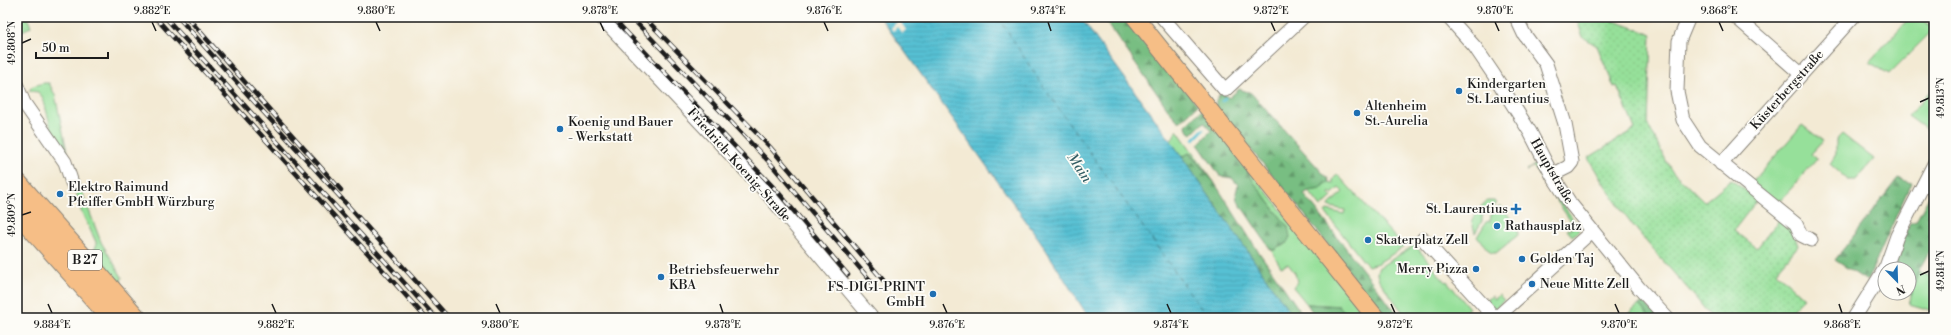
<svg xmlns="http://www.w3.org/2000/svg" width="1951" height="335" font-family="'Libre Bodoni',serif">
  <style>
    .green { fill: #96e09a; stroke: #597e5b }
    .forest { fill: url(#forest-firs); stroke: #4a6d4f }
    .garden { fill: url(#garden-dots); stroke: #597e5b }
    .water { fill: url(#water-rules); stroke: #396e78 }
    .pier { fill: #f3ead4 }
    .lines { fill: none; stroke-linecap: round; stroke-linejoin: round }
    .stream { stroke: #56c0d3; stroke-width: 3 }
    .ferry { stroke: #335e65; stroke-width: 1; stroke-dasharray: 5 4; stroke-linecap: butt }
    .minor-casing { stroke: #888378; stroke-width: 15 }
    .major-casing { stroke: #888378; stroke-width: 19 }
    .highway-casing { stroke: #888378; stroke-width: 22 }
    .minor { stroke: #fff; stroke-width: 13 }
    .major { stroke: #f6be86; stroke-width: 17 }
    .highway { stroke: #f6be86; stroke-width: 20 }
    .rail-casing { stroke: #1c1c1c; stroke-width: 4.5 }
    .rail { stroke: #fdfcf7; stroke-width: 3; stroke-dasharray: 9; stroke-linecap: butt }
    .ticks { fill: none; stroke: #1c1c1c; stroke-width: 1.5 }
    .poi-dot { fill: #1f6fb2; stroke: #fdfcf7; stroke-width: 1.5 }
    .labels { text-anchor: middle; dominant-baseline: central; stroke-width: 3.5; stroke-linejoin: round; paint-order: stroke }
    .shield { fill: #fdfcf7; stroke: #605f5e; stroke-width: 1 }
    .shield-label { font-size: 12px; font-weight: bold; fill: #1c1c1c }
    .poi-label { font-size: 13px; fill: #1c1c1c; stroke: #fdfcf7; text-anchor: start }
    .street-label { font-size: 13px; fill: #1c1c1c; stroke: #fdfcf7 }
    .water-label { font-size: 14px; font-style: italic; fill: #335e65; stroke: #fdfcf7 }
    .neatline { fill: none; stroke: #1c1c1c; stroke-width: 1.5 }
    .ticks-label { font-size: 10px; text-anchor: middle; fill: #1c1c1c }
  </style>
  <defs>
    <pattern id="forest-firs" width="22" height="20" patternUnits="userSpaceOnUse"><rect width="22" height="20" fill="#78be82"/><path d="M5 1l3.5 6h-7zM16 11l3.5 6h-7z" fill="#629a6a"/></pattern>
    <pattern id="garden-dots" width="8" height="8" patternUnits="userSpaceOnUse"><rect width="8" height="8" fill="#96e09a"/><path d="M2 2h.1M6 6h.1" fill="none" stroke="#81c084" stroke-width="1.8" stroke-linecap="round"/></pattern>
    <pattern id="water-rules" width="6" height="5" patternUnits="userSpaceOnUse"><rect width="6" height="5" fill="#56c0d3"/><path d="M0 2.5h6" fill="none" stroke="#4aa4b5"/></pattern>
  </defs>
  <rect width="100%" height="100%" fill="#fdfcf7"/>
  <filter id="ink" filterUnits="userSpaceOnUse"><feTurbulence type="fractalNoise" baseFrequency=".025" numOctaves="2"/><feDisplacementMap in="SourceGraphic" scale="8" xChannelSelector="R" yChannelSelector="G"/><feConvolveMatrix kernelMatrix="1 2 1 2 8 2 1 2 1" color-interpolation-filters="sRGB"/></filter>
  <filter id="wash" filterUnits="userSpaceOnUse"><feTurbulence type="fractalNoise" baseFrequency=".012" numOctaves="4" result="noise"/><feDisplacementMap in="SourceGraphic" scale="16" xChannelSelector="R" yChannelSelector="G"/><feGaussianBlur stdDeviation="0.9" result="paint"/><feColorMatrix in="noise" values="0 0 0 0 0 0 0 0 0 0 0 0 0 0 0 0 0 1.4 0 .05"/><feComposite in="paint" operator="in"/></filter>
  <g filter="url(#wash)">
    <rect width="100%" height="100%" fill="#f3ead4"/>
    <path class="green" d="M1910,17H1920L1934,29L1889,74L1869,62Z
      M43,83H49L55,95L68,156L82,192L101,242L122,277L120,287L93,255L92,252L96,247V242L81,211L75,187L55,143L43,98L38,92L30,91V89L33,86Z
      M1929,92L1934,96V135L1908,116Z
      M1802,125L1823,141L1811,154L1817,159L1781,200L1776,201L1750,185Z
      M1177,130L1214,182L1190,153L1182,157L1171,141Z
      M1842,134L1874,159L1856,180H1848L1830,164L1836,154V140Z
      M1241,160L1368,318H1350L1339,306L1307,304L1293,287L1297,282L1295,273L1288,264L1281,267L1271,250H1275L1279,246L1286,244L1288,227L1255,184Z
      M1536,164L1547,177L1552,188L1579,228L1578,232L1572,236L1567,230L1574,226L1533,166L1526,171Z
      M1337,174L1404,247L1378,263L1368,266L1364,262L1325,212L1327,210L1344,214L1345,210L1330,207L1329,205L1343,192L1339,188L1332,194L1330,192L1329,194L1332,197L1321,207L1308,190C1315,191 1324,188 1328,183L1333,184V180Z
      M1487,201H1494L1497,203L1489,212L1482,215V221L1475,233L1472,222C1476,214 1479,207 1487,201Z
      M1500,205L1517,226L1518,235L1496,253H1491L1477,237L1486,222L1490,221L1491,215Z
      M1415,245L1445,282L1447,281L1469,308L1457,318H1407L1379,280L1377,274L1378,268Z
      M1918,272L1934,277V311L1909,304Z
      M1499,295L1504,300L1494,310L1486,301L1492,296L1495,299Z
      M1639,305L1651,318H1626L1625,317Z"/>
    <path class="forest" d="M1103,17H1122L1198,105L1181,121H1178L1170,112Z
      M1239,89L1251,93L1329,180L1328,183C1319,194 1312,187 1304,194L1400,318H1387L1365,293L1294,201L1215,107L1216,101L1220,94H1225L1229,98Z
      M1202,110L1241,160L1255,184L1288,227L1290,237L1286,244L1279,246L1275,250H1271L1237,200L1236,193L1238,185L1232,178L1220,176L1198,144L1211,131L1204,122L1192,134L1187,130L1186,125Z
      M1189,153L1214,182L1256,248L1305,318H1294L1182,157Z
      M1898,178L1911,183L1867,281L1835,260Z
      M1934,188V242L1918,272L1911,295L1905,293H1909V269H1891L1910,223L1916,221Z
      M1643,301L1659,318H1651L1639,305Z
      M1307,304L1339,306L1350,318H1322L1315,316Z"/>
    <path class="garden" d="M17,17H27L31,27L17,33Z
      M1576,17H1603L1651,34L1648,125L1671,170L1704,202L1731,180L1758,199L1734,230L1757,248L1782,216L1791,224L1798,246L1776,272L1804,298L1784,318H1712C1687,285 1657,257 1632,224C1616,203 1602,181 1588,158L1635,129L1617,86L1614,87L1597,46L1583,37Z"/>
    <path class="water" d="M880,17H1080L1171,141L1294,318H1089L1041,242Z"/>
    <path class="pier" d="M899,20L906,30L902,33L897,27L893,31L891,28Z"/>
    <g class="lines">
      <path class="stream" d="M1222,101L1225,98
        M1194,139L1203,130"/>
      <path class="ferry" d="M998,17L1044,88L1208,318"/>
    </g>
  </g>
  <g filter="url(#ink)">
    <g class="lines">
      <g class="minor-casing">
        <path id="minor" d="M601,17L766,192L872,318
          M1162,17L1225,90L1303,17
          M1448,17L1475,47L1494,75L1530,132L1552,175L1570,203L1639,288L1667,318
          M1516,17L1524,34L1546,64L1565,124L1572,162L1568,167L1552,175
          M1689,17L1679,41L1677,91L1683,120L1700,146L1796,224L1801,235L1811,240
          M1736,17L1801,74
          M17,86L24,103L65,162L72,183
          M1721,164L1853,17
          M1423,239L1495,318
          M1496,318L1592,231
          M1854,318L1886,267L1897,236L1934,164"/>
      </g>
      <g class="major-casing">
        <path id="major" d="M1135,17L1376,318"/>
      </g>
      <g class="highway-casing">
        <path id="highway" d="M17,183L136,318
          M17,211L112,318"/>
      </g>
      <use href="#minor" class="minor"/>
      <use href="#major" class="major"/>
      <use href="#highway" class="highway"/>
      <g class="rail-casing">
        <path id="rail" d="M155,17L426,318
          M165,17L436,318
          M178,17L449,318
          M187,17L341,190
          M612,17L778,192L848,275
          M631,17L771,164L875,286
          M644,17L770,147L883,280"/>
      </g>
      <use href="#rail" class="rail"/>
    </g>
  </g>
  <path class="ticks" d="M152,22L156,31M376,22L380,31M600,22L604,31M824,22L828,31M1048,22L1051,31M1271,22L1275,31M1495,22L1499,31M1719,22L1723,31M22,43L31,39M1920,102L1929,98M22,215L31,212M1920,275L1929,271M48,304L52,313M272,304L276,313M496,304L500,313M720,304L723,313M943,304L947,313M1167,304L1171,313M1391,304L1395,313M1615,304L1619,313M1839,304L1842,313"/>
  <g class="poi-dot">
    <circle cx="1459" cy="91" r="4"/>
    <circle cx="1357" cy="113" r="4"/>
    <circle cx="560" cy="129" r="4"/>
    <circle cx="60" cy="194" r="4"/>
    <path d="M1514 203h4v4h4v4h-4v4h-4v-4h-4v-4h4z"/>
    <circle cx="1497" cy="226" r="4"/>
    <circle cx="1368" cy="240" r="4"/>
    <circle cx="1522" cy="259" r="4"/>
    <circle cx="1476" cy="269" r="4"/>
    <circle cx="661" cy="277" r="4"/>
    <circle cx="1532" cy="284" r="4"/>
    <circle cx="933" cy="294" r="4"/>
  </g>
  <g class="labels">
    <rect class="shield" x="68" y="250" width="34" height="20" rx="3"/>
    <g class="shield-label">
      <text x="85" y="260">B 27</text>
    </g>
    <g class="poi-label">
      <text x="1467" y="84">Kindergarten<tspan x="1467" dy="15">St. Laurentius</tspan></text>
      <text x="1365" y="106">Altenheim<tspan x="1365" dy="15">St.-Aurelia</tspan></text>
      <text x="568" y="122">Koenig und Bauer<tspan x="568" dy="15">- Werkstatt</tspan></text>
      <text x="68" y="187">Elektro Raimund<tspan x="68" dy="15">Pfeiffer GmbH Würzburg</tspan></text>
      <text x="1508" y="209" text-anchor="end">St. Laurentius</text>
      <text x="1505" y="226">Rathausplatz</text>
      <text x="1376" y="240">Skaterplatz Zell</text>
      <text x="1530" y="259">Golden Taj</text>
      <text x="1468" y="269" text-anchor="end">Merry Pizza</text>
      <text x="669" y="270">Betriebsfeuerwehr<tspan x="669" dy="15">KBA</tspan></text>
      <text x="1540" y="284">Neue Mitte Zell</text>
      <text x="925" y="287" text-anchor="end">FS-DIGI-PRINT<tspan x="925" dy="15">GmbH</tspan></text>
    </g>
    <g class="street-label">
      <text transform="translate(1787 90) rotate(-48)">Küsterbergstraße</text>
      <text transform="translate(739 165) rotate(48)">Friedrich-Koenig-Straße</text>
      <text transform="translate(1552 171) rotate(60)">Hauptstraße</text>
    </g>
    <g class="water-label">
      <text transform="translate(1079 168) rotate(56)">Main</text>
    </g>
  </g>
  <rect width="1951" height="335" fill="none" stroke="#fdfcf7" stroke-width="44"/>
  <g transform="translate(1897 281) rotate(157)"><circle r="19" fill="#fdfcf7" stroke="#a3a29f"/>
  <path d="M0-3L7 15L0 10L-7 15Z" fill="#1f6fb2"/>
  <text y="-6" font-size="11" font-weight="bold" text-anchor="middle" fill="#1c1c1c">N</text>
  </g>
  <path d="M36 52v6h72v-6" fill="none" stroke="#1c1c1c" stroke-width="2"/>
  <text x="42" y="52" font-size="12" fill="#1c1c1c" stroke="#fdfcf7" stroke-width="3" paint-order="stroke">50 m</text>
  <rect x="22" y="22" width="1907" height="291" class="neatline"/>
  <g class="ticks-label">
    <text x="152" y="14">9.882°E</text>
    <text x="376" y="14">9.880°E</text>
    <text x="600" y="14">9.878°E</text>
    <text x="824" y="14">9.876°E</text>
    <text x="1048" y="14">9.874°E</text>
    <text x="1271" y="14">9.872°E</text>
    <text x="1495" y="14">9.870°E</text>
    <text x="1719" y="14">9.868°E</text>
    <text transform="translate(11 43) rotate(-90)" y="4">49.808°N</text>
    <text transform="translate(1940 98) rotate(-90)" y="4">49.813°N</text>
    <text transform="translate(11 215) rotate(-90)" y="4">49.809°N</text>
    <text transform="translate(1940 271) rotate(-90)" y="4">49.814°N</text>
    <text x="52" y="328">9.884°E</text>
    <text x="276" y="328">9.882°E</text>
    <text x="500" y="328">9.880°E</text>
    <text x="723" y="328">9.878°E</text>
    <text x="947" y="328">9.876°E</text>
    <text x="1171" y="328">9.874°E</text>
    <text x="1395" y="328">9.872°E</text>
    <text x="1619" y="328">9.870°E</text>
    <text x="1842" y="328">9.868°E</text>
  </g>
</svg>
